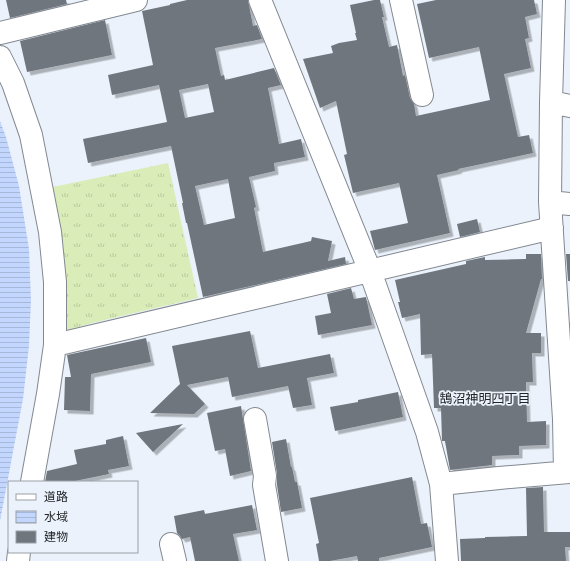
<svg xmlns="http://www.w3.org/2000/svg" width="570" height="561" font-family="'DM Sans','Noto Sans JP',sans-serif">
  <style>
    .grass { fill: url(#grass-tufts) }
    .water { fill: url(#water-rules) }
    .building { fill: #70767e; fill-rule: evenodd; filter: url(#shadow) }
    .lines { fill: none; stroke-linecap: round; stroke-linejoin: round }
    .minor-casing { stroke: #838991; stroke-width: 24 }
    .minor { stroke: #fff; stroke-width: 22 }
    .labels { text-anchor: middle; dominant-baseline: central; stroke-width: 3.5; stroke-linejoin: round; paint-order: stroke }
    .neighbourhood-label { font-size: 13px; fill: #232629; stroke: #ebf2fb }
  </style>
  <defs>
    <pattern id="grass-tufts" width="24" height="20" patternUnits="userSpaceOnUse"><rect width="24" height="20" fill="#daecb8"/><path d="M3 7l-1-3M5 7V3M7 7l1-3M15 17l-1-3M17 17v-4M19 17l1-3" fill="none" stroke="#bbca9e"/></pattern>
    <pattern id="water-rules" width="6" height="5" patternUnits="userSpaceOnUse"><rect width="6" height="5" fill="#c2d6fe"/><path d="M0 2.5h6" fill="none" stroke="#a6b8da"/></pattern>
    <filter id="shadow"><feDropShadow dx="3.5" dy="3.5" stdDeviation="0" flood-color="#0004"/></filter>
  </defs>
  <rect width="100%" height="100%" fill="#ebf2fb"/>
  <path class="grass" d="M168,163L198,298L92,323L67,330L66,281L61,230L53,187Z"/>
  <path class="water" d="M0,121L6,137L19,186L29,249L31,300L29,346L23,399L0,521Z"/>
  <path class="building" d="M6,0H66L67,4L10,18Z
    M187,0H248L253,26L257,25L262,39L215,48L221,76L224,75L225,80L274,68L281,85L268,88L279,144L301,139L305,157L274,163L275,171L249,177L256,207L254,208L263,252L311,241L312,237L332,241L328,261L345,257L346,264L203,297L187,223H186L182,203H183L171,146L88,163L83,139L167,122L159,85L112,95L108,75L153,65L142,11L170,5V4ZM208,84L214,112L185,118L179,90ZM228,179L235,218L204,225L195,186Z
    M374,0H380L384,17H382L389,47L397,45L403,76L405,75L410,98L414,104L416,116L490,100L479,47L429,58L417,4L436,0H534L537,14L525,17L529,38L525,39L531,68L504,74L518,137L529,135L533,153L458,169L459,170L437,175L450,233L375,250L370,231L408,223L399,183L353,193L344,155L347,154L336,101L320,108L303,59L333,53L331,46L339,43L357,40L355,33H356L350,5Z
    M105,20L112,55L27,72L20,41Z
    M477,219L480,232L460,237L457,224Z
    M526,254H541L542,279H541L526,333H541V353H532L533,382H526L527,422L546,421V445L519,446V455L492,456V465L450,470L445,441H442L441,408H434L432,354L421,355L420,314L402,318L398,302H400L395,280L466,264V261L485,257V260L526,259Z
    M566,254H570V281H568Z
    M351,288L354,299L366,297L372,325L318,335L315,316L331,313L327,294Z
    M250,331L258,368L330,354L334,373L307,378L312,405L293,408L288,386L232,397L228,377L187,385L205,404L194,414L150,413L180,384L172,346Z
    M146,338L151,362L91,374L90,411L64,410L65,377H71L67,355Z
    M398,392L403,417L335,431L330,407L358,402V400Z
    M241,406L251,471L230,476L225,449L215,451L207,413Z
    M183,424L153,452L136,433Z
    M123,436L129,466L108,470L109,474L70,482H45L47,471L77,464L74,450L106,444V440Z
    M286,439L291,467H292L295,482H297L302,508L281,512L277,485V474L272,442Z
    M412,477L421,524L427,523L432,547L379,558V561H358L357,556L330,561H319L316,544L319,543L310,498Z
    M543,487L544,532H570V547H565L566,561H461L460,539L485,538V537L527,536L526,488Z
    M252,505L257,530L233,534L239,561H195L190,537L182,539L180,536L177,533L174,516L204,510L205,514Z"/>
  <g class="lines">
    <g class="minor-casing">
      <path id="minor" d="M260,0L370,271L427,432L441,484L447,561
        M401,0L422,95
        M554,0L551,102L550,202L564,419L565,472
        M0,33L136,0
        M0,57L13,83L31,135L50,232L55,282V345L48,394L32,482
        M551,102L570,106
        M550,202L570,204
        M55,345L552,228
        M255,419L265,476L264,485L277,561
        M441,484L499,478L570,472
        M171,544L175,561
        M18,561L19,552"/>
    </g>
    <use href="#minor" class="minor"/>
  </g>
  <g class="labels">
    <g class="neighbourhood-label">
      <text x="485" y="398">鵠沼神明四丁目</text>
    </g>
  </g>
  <rect x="8" y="481" width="130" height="72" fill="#ebf2fb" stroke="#9ba0a7"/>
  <rect x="16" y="494" width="20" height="6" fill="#ffffff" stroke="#9ba0a7"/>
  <text x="44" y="501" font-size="12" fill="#232629">道路</text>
  <rect x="16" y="511" width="20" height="12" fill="url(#water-rules)" stroke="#9ba0a7"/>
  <text x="44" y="521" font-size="12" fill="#232629">水域</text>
  <rect x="16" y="531" width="20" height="12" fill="#70767e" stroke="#9ba0a7"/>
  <text x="44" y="541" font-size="12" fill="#232629">建物</text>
</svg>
